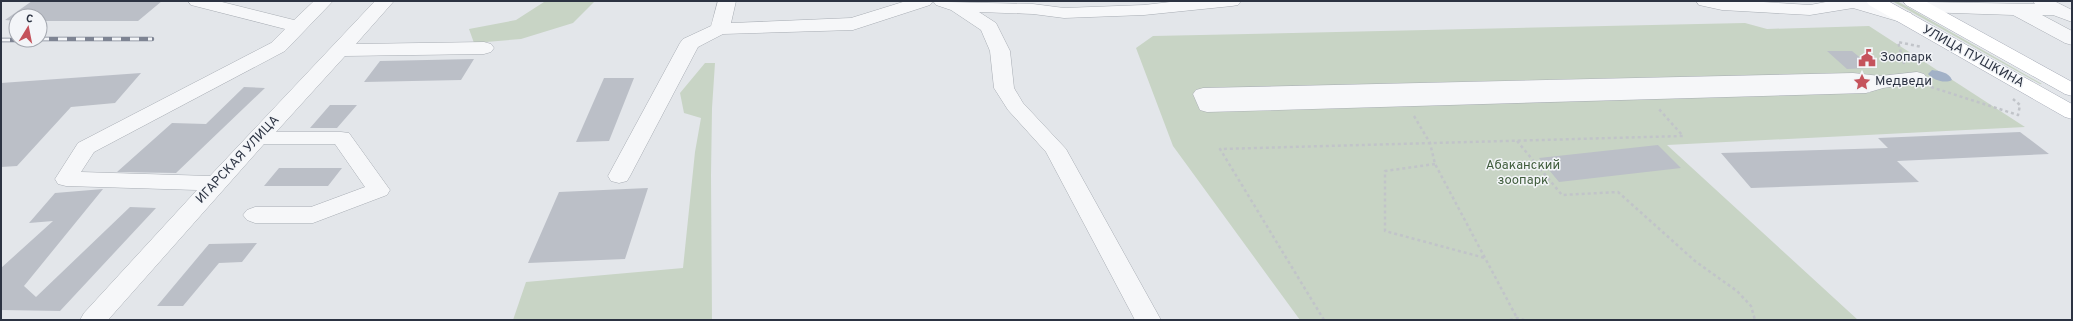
<svg xmlns="http://www.w3.org/2000/svg" width="2073" height="321" font-family="Overpass,sans-serif">
  <style>
    .green { fill: #c8d4c5 }
    .water { fill: #a2b1c7 }
    .building { fill: #bbbfc7 }
    .lines { fill: none; stroke-linecap: round; stroke-linejoin: round }
    .minor-casing { stroke: #a8adb4; stroke-width: 1 }
    .major-casing { stroke: #a4a9b5; stroke-width: 1 }
    .path { stroke: #c1c4c9; stroke-width: 2.5; stroke-dasharray: 3 3; stroke-linecap: butt }
    .minor { fill: #f6f7f9; fill-rule: evenodd }
    .major { fill: #fff; fill-rule: evenodd }
    .rail-casing { stroke: #7e8493; stroke-width: 4.5 }
    .rail { stroke: #f3f5f8; stroke-width: 3; stroke-dasharray: 9; stroke-linecap: butt }
    .labels { text-anchor: middle; dominant-baseline: central; stroke-width: 3; stroke-linejoin: round; paint-order: stroke }
    .street-label { font-size: 13px; fill: #2c3342; stroke: #f3f5f8 }
    .poi-label { font-size: 13px; fill: #2c3342; stroke: #f3f5f8; text-anchor: start }
    .park-label { font-size: 13px; fill: #3f5c3b; stroke: #f3f5f8 }
  </style>
  <rect width="100%" height="100%" fill="#e3e6ea"/>
  <path class="green" d="M541,1H595L573,23L521,39L474,43L469,29L516,20L544,2Z
    M1892,1H1897L2042,84H2040Z
    M1745,23L1767,29L1869,26L2025,127L1667,145L1858,320H1300L1173,146L1136,48L1153,36Z
    M705,63H715L712,108L711,175L712,320H513L526,282L683,268L695,152L701,118L684,113L680,93Z"/>
  <path class="water" d="M1932,70C1939,71 1949,72 1952,80C1945,84 1933,80 1928,74Z"/>
  <path class="building" d="M32,1H162L138,21H40V16H16V21L5,20Z
    M1827,51H1852L1873,68L1847,69Z
    M474,59L461,80L364,82L380,61Z
    M141,73L115,103L71,107L17,166L1,167V83Z
    M604,78H634L609,141L576,142Z
    M244,87L265,88L176,173L117,172L172,123L206,124Z
    M330,105H357L337,128H310Z
    M2020,132L2049,154L1897,161L1919,182L1751,188L1721,153L1888,148L1878,138Z
    M1658,145L1681,168L1559,182L1539,158Z
    M279,168H342L328,186H264Z
    M648,188L625,259L528,263L559,192Z
    M103,189L24,286L36,297L130,207L156,208L60,311L1,310V268L53,221L29,223L55,193Z
    M257,243L242,262L219,263L183,306H157L209,244Z"/>
  <g class="lines">
    <g class="minor-casing">
      <path id="minor" d="M188,1H218L294,20L314,1H333L285,51L94,152L81,172L210,176L375,1H394L356,44L484,42L491,44L494,48L491,52L484,54L345,56L276,132H341L349,133L390,190L387,195L313,223H255L247,220L243,215L247,210L255,207H311L365,187L335,144H264L108,320H80L84,313L197,190L66,186L58,184L55,179L78,143L271,43L285,29L191,5Z
        M718,1H736L731,23L851,18L906,1L1033,4L1064,8L1144,5L1179,1H1241L1238,5L1232,6L1144,15L1064,18L1033,14L979,12L996,23L1010,51L1014,88L1023,103L1066,149L1161,320H1135L1046,152L1008,110L994,88L990,51L981,30L951,10L936,5L933,1L930,5L853,30L723,34L698,47L630,176L627,181L619,183L611,181L608,176L680,43L683,39L711,26Z
        M1696,1H1747L1810,5L1831,1H1867L1911,13L1913,17L1911,21L1904,23L1853,8L1810,15L1722,10L1699,5Z
        M2033,1H2054L2072,10V22L2053,15H2042L2072,31V45L2065,43L2013,15L1923,12L1917,11L1914,7L1917,3L1923,2L2035,4Z
        M1917,72L1924,74L1927,78L1924,82L1883,88L1866,93L1207,112L1200,110L1193,94L1196,90L1203,88L1853,73L1880,76Z"/>
    </g>
    <g class="major-casing">
      <path id="major" d="M1866,1H1888L2072,104V119L2065,117L1869,5Z
        M1903,1H1925L2072,82V96L2065,94L1906,5Z"/>
    </g>
    <path class="path" d="M1904,64L1898,42L1922,47
      M1931,87L2018,115L2020,105L2013,99
      M1414,116L1430,143L1435,164L1517,318
      M1517,141L1562,195L1618,192L1695,261L1737,291L1751,306L1755,320
      M1435,164L1385,171V231L1485,258
      M1324,320L1220,149L1683,136L1658,108
      M1510,320L1517,318L1524,320"/>
    <use href="#minor" class="minor"/>
    <use href="#major" class="major"/>
    <g class="rail-casing">
      <path id="rail" d="M40,39H152
        M1,40H16"/>
    </g>
    <use href="#rail" class="rail"/>
  </g>
  <defs>
    <g id="civic-bare" transform="scale(1.38)"><path d="M-.6-6.5H3V-4.5H.6V-3L4-1V1h2V6H-6V1h2V-1L-.6-3ZM-1.2 2.5V6h2.4V2.5Z" fill="#c5535c" stroke="#f3f5f8" stroke-width="2.5" paint-order="stroke"/></g>
    <g id="sight-bare" transform="scale(1.38)"><path d="M0-6L1.8-2.2L6-1.7L2.9 1.2L3.7 5.4L0 3.3L-3.7 5.4L-2.9 1.2L-6-1.7L-1.8-2.2Z" fill="#c5535c" stroke="#f3f5f8" stroke-width="2.5" paint-order="stroke"/></g>
  </defs>
  <g fill-rule="evenodd">
    <use href="#civic-bare" x="1867" y="58"/>
    <use href="#sight-bare" x="1862" y="82"/>
  </g>
  <g class="labels">
    <g class="street-label">
      <text transform="translate(1973 57) rotate(29)">УЛИЦА ПУШКИНА</text>
      <text transform="translate(238 160) rotate(-47)">ИГАРСКАЯ УЛИЦА</text>
    </g>
    <g class="poi-label">
      <text x="1880" y="58">Зоопарк</text>
      <text x="1875" y="82">Медведи</text>
    </g>
    <g class="park-label">
      <text x="1523" y="166">Абаканский<tspan x="1523" dy="15">зоопарк</tspan></text>
    </g>
  </g>
  <rect width="2073" height="321" fill="none" stroke="#2c3342" stroke-width="4"/>
  <g transform="translate(28 28) rotate(10)"><circle r="19" fill="#f3f5f8" stroke="#a3a7af"/>
  <path d="M0-3L7 15L0 10L-7 15Z" fill="#c5535c"/>
  <text y="-6" font-size="11" font-weight="bold" text-anchor="middle" fill="#2c3342">С</text>
  </g>
</svg>
